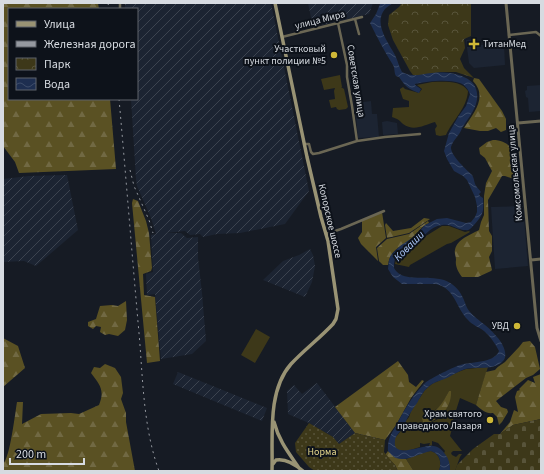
<svg xmlns="http://www.w3.org/2000/svg" width="544" height="474" font-family="'Source Sans 3',sans-serif">
  <style>
    .built { fill: #1c2432 }
    .industrial { fill: url(#industrial-furrows) }
    .grass { fill: #3d3819; fill-rule: evenodd }
    .forest { fill: url(#forest-firs) }
    .cemetery { fill: url(#cemetery-stones) }
    .park { fill: url(#park-crowns) }
    .garden { fill: url(#garden-dots) }
    .water { fill: url(#water-waves) }
    .lines { fill: none; stroke-linecap: round; stroke-linejoin: round }
    .minor { stroke: #6b6754; stroke-width: 2.5 }
    .tertiary { stroke: #6b6754; stroke-width: 3 }
    .secondary { stroke: #999374; stroke-width: 3.5 }
    .rail { stroke: #9599a0; stroke-width: 1; stroke-dasharray: 2 4; stroke-linecap: butt }
    .poi-dot { fill: #cfb837; stroke: #0d121a; stroke-width: 1.5 }
    .labels { text-anchor: middle; dominant-baseline: central; stroke-width: 4; stroke-linejoin: round; paint-order: stroke }
    .street-label { font-size: 10px; fill: #d7dbe1; stroke: #0d121a }
    .poi-label { font-size: 10px; fill: #d7dbe1; stroke: #0d121a; text-anchor: end }
    .park-label { font-size: 10px; fill: #e8d98e; stroke: #0d121a }
    .water-label { font-size: 11px; font-style: italic; fill: #aecafc; stroke: #0d121a }
  </style>
  <defs>
    <pattern id="industrial-furrows" width="10" height="10" patternUnits="userSpaceOnUse"><rect width="10" height="10" fill="#1c2432"/><path d="M-1 1l2-2M0 10L10 0M9 11l2-2" fill="none" stroke="#3c434f"/></pattern>
    <pattern id="forest-firs" width="22" height="20" patternUnits="userSpaceOnUse"><rect width="22" height="20" fill="#5a5123"/><path d="M5 1l3.5 6h-7zM16 11l3.5 6h-7z" fill="#716943"/></pattern>
    <pattern id="cemetery-stones" width="16" height="16" patternUnits="userSpaceOnUse"><rect width="16" height="16" fill="#3d3819"/><path d="M2 7V4a2 2 0 0 1 4 0v3zM10 15v-3a2 2 0 0 1 4 0v3z" fill="#58543a"/></pattern>
    <pattern id="park-crowns" width="20" height="18" patternUnits="userSpaceOnUse"><rect width="20" height="18" fill="#3d3819"/><path d="M2 6a3 3 0 1 1 6 0M12 15a3 3 0 1 1 6 0" fill="none" stroke="#58543a"/></pattern>
    <pattern id="garden-dots" width="8" height="8" patternUnits="userSpaceOnUse"><rect width="8" height="8" fill="#3d3819"/><path d="M2 2h.1M6 6h.1" fill="none" stroke="#58543a" stroke-width="1.8" stroke-linecap="round"/></pattern>
    <pattern id="water-waves" width="16" height="10" patternUnits="userSpaceOnUse"><rect width="16" height="10" fill="#1d2e50"/><path d="M0 5q4-4 8 0t8 0" fill="none" stroke="#3d4c69"/></pattern>
  </defs>
  <rect width="100%" height="100%" fill="#161b24"/>
  <path class="built" d="M476,39L477,45L504,44L505,65L474,68L469,63L466,40Z
    M541,85V111L529,112L528,98L526,97L525,91L527,90V86Z
    M371,101L372,114H377L379,137L358,138L355,106L363,105V102Z
    M387,121L397,123L398,134L383,135L382,122Z
    M523,206L528,266L495,269L491,207Z"/>
  <path class="industrial" d="M125,3H271L309,191L285,224L240,233L217,234L203,237L200,234L190,235L185,231L166,233H181L187,238L198,237V258L202,293L206,341L192,354L161,359L155,294L147,295L146,274L153,272L151,235L156,234L151,218L137,186L136,179L131,99H137V9H125Z
    M308,3H373L369,14L313,27Z
    M67,175L78,230L36,266L24,261L3,262V179L29,176Z
    M310,249L313,255L315,266L312,282L305,297L263,280L283,261L299,255Z
    M178,372L267,408L262,421L173,384Z
    M317,383L355,433L339,444L333,437L309,423L288,414L287,391L294,385L302,394Z"/>
  <path class="grass" d="M340,75L342,87H341L344,89L348,107L346,109L339,110L337,109L336,107L331,108L329,100L335,99L334,91L335,88L324,90L321,79Z
    M432,82C444,82 461,80 468,91C467,108 453,120 446,135L440,136L436,135L435,129L437,126L435,122C424,125 414,132 403,124C399,120 398,119 392,117L393,108L409,107V101L403,99L400,90V89L403,87L405,89L419,93L422,89L417,85Z
    M442,226H449L465,232L469,231L470,232L451,243L447,244L410,265L409,267L395,264L397,257L426,236Z
    M256,329L270,337L255,363L241,355Z
    M488,367L476,405L460,398L453,420V425L450,436L462,451H453L451,453L452,455L456,457L459,454H462L460,457L455,471H450C450,464 448,459 444,453L445,451L438,443L432,441V445L429,446L430,443L424,444L420,443V447L407,451L398,450L395,448L394,443L395,438L405,426V422L409,417L411,411L425,390L432,384L458,372L466,369ZM449,391C445,410 446,419 425,424L426,414C440,410 443,403 449,391Z
    M431,451C440,454 442,462 439,471H413V470L406,459L423,452Z"/>
  <path class="forest" d="M3,3H98L99,9H9V99H110L116,169L19,173L15,162L3,146Z
    M474,78L479,79L502,111L506,119V130L501,132L496,128L488,131H480L464,128C474,112 488,97 473,81Z
    M493,140C510,140 519,154 516,170C516,174 517,176 514,179L505,176H502L488,200L489,231L492,236V251L489,257L492,270L491,271L478,277H462C458,272 455,266 456,260C456,256 454,253 455,250C457,239 470,235 479,230L481,222L484,215V196L486,183L492,171L485,158L480,154L479,148L487,142Z
    M133,199L138,201L146,221L149,233L152,268L151,271L143,274L144,295L155,297L160,361L147,363L132,203Z
    M382,212L386,238L376,247L378,261L361,244L358,238L362,232V220Z
    M424,218L430,219L409,233L387,238L385,225L386,223L393,231L411,228Z
    M428,221L429,223C422,226 419,231 415,236C404,246 390,248 388,265H383L379,261L377,248L387,239L409,234Z
    M126,301L127,320L125,330L118,336L109,334L105,335L100,332L101,327L96,326L93,329L88,326V322L96,319L100,306L112,305L118,306Z
    M3,338L18,346L25,368L3,387Z
    M530,341L535,347L540,369L533,375L526,378L496,401L501,407L507,409L508,412L502,422L499,425L497,417L493,413C486,414 482,410 476,405L486,372L495,370C498,366 501,365 505,362C511,355 517,350 523,342Z
    M398,361L408,375L409,382L416,387L422,380L424,381L411,398L396,425L385,440L355,433L335,407Z
    M105,364L115,368L121,377L123,393L121,399L126,413V422L135,471H3V464C10,458 15,414 17,402H23L22,424L41,414L71,413L79,414L99,405C105,390 100,385 91,373L94,367L100,368Z
    M541,374V419L513,425L500,434L510,422L514,410L518,412L515,397L517,391L520,390L519,389L528,380L535,383L533,377Z
    M449,391H451C452,407 440,420 425,424L423,422L422,418C426,414 429,414 433,412C441,407 445,398 449,391Z
    M388,451L395,457L406,459L413,470L398,471L395,465L385,455Z"/>
  <path class="cemetery" d="M541,419V471H455L457,465L473,449L494,434H500L513,425Z"/>
  <path class="park" d="M402,3H471V36L464,39L465,48L460,59L464,68L474,78L456,72H441L418,76L413,75L410,71L393,40L388,25L389,15L399,7Z"/>
  <path class="garden" d="M309,423L333,437L339,444L355,433L385,440L384,452L395,465L398,471H315L309,467L296,452L295,443Z"/>
  <path class="water" d="M381,3H393C390,5 387,7 385,9C373,23 388,42 395,55C398,61 399,67 402,72C413,78 421,74 432,73C452,71 484,76 476,104C473,113 467,120 462,128C460,135 453,140 451,147C450,155 467,170 472,175C474,178 474,181 475,184C476,187 479,189 481,192L479,194L480,196L483,198C484,213 483,215 473,226C471,228 469,231 466,230C457,230 451,223 442,225C429,227 424,237 415,244C409,248 402,251 397,256C394,259 394,264 394,268C400,280 418,277 430,278C435,278 440,279 444,280C452,283 459,289 462,296C465,301 466,308 470,312C473,316 478,319 481,322C487,326 492,331 497,337C502,342 509,355 503,361C494,371 477,366 465,369C459,371 454,374 449,377C443,380 437,381 432,384C427,387 422,393 420,398C419,398 418,402 417,403C413,409 409,414 406,421C405,423 405,425 404,426C401,432 395,435 395,441C392,460 424,444 433,446C438,446 442,450 445,454C449,459 450,464 450,471H439C442,462 440,454 431,451C420,453 407,462 396,458C393,457 390,453 388,451C387,437 393,432 399,420C406,407 414,394 425,383C431,378 450,369 457,366C469,361 494,364 499,351C495,343 490,336 484,331C479,327 472,325 468,320C456,308 455,288 436,284H402L393,277L388,269L389,260L391,255L400,246L415,236L425,225L437,219L447,218L466,223L471,222L475,217L477,212V206L475,197L467,180L463,176L454,171L447,159L444,151L449,133L458,117L466,106L470,94C468,89 465,85 460,83C448,79 428,81 415,84V85L421,89L419,93C408,89 405,86 399,77L396,76C394,73 395,68 393,65C384,51 377,37 370,23L376,14L380,4Z"/>
  <g class="lines">
    <path class="minor" d="M120,9V3
      M355,19L359,34
      M338,23L347,65V77L352,106L357,141
      M509,35L536,32L541,36
      M282,37L362,17
      M304,144H309L311,152L313,154L319,153L357,141L385,137L420,134
      M326,234L341,229L384,211"/>
    <path class="tertiary" d="M506,3L537,328L541,341
      M518,123L541,121
      M531,260L541,259"/>
    <path class="secondary" d="M274,422C279,441 288,452 299,468
      M273,464L276,460C286,458 296,465 303,471
      M272,471C273,437 267,391 291,364C304,350 320,338 333,324L336,319L338,309L328,241L321,217L307,157L275,3"/>
    <path class="rail" d="M108,3L109,9
      M119,99C126,177 132,255 139,333C143,379 143,427 159,471
      M130,170L134,186L149,220L153,233"/>
  </g>
  <g class="poi-dot">
    <path d="M472 38h4v4h4v4h-4v4h-4v-4h-4v-4h4z"/>
    <circle cx="334" cy="55" r="4"/>
    <circle cx="517" cy="326" r="4"/>
    <circle cx="490" cy="420" r="4"/>
  </g>
  <g class="labels">
    <g class="street-label">
      <text transform="translate(320 20) rotate(-14)">улица Мира</text>
      <text transform="translate(356 81) rotate(81)">Советская улица</text>
      <text transform="translate(515 173) rotate(-95)">Комсомольская улица</text>
      <text transform="translate(330 221) rotate(77)">Копорское шоссе</text>
    </g>
    <g class="poi-label">
      <text x="483" y="44" text-anchor="start">ТитанМед</text>
      <text x="326" y="49">Участковый<tspan x="326" dy="12">пункт полиции №5</tspan></text>
      <text x="509" y="326">УВД</text>
      <text x="482" y="414">Храм святого<tspan x="482" dy="12">праведного Лазаря</tspan></text>
    </g>
    <g class="park-label">
      <text x="322" y="452">Норма</text>
    </g>
    <g class="water-label">
      <text transform="translate(409 246) rotate(-45)">Коваши</text>
    </g>
  </g>
  <rect width="544" height="474" fill="none" stroke="#d7dbe1" stroke-width="8"/>
  <rect x="8" y="8" width="130" height="92" fill="#0d121a" stroke="#5e626a"/>
  <rect x="16" y="21" width="20" height="6" fill="#999374" stroke="#5e626a"/>
  <text x="44" y="28" font-size="12" fill="#d7dbe1">Улица</text>
  <rect x="16" y="41" width="20" height="6" fill="#9599a0" stroke="#5e626a"/>
  <text x="44" y="48" font-size="12" fill="#d7dbe1">Железная дорога</text>
  <rect x="16" y="58" width="20" height="12" fill="url(#park-crowns)" stroke="#5e626a"/>
  <text x="44" y="68" font-size="12" fill="#d7dbe1">Парк</text>
  <rect x="16" y="78" width="20" height="12" fill="url(#water-waves)" stroke="#5e626a"/>
  <text x="44" y="88" font-size="12" fill="#d7dbe1">Вода</text>
  <path d="M10 458v6h74v-6" fill="none" stroke="#d7dbe1" stroke-width="2"/>
  <text x="16" y="458" font-size="12" fill="#d7dbe1" stroke="#0d121a" stroke-width="3" paint-order="stroke">200 m</text>
</svg>
